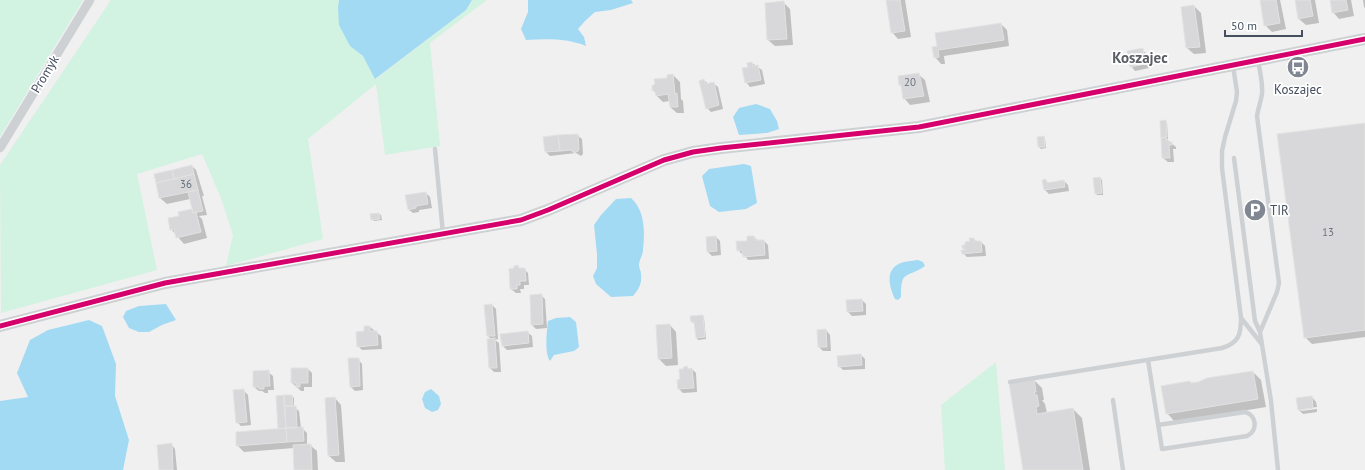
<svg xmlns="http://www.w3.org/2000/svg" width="1365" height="470" font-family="'PT Sans',sans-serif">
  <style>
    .green { fill: #d2f2e2 }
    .water { fill: #a2daf4 }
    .shadow { fill: #0003 }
    .building { fill: #d8d8da; stroke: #e2e2e3 }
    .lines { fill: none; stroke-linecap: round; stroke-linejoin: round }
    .service { stroke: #ced1d4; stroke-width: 4.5 }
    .minor { stroke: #ced1d4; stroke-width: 9 }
    .tertiary { stroke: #ced1d4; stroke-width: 12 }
    .cycleway-casing { stroke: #fff; stroke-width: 8 }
    .cycleway { stroke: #d6006c; stroke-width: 5 }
    .labels { text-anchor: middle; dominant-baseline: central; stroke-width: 3.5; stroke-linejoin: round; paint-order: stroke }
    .number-label { font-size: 11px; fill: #6b737f }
    .street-label { font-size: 13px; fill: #454f5f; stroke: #fff }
    .poi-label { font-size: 13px; fill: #454f5f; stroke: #fff }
    .quarter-label { font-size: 15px; font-weight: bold; fill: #5b5e65; stroke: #fff }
  </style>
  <rect width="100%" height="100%" fill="#f1f0f0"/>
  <path class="green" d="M0,0H83L0,137Z
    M111,0H339L338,7L350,46L363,56L376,79L466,10L472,0H487L430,43L440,146L385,155L376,84L308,139L323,239L226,266L233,235L221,198L202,154L137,174L157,270L1,313L0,165Z
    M996,362L1005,470H945L941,405Z"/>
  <path class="water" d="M339,0H472L466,10L375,79L363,56L350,46L339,25L338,7Z
    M528,0H631L633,3L611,10L595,12L585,21L578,29L584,37L586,46C566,38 547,39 526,40L521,29L528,12Z
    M756,104L770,109L777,121L779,129L767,133L739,135L733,117L739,108Z
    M744,164L751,166L757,203L746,209L719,212L710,206L702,176L709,169Z
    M631,198C645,210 645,232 643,250C643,255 639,260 639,265C639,268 641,271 641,274C642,284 639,289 633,296L611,297L596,284L593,276L597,268V254L594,225L601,215L616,199Z
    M918,260L923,262L925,266C906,279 901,269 901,297L898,300L895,299C890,289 885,272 897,265C902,261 912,261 918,260Z
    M166,304L176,320L162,325L149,332H139L129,328L123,317L126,311L139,306Z
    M570,317L576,322L579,347L574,351L554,355L550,361C544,353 547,331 548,321L556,318Z
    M89,320L102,326L116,364L115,396L129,440L123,470H0V401L28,397L17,373L30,340L48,330Z
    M431,389L439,396L441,404L438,410L432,412L425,408L422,399L425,392Z"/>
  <path class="shadow" d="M887,0H905L911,37L898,39L892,32Z
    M1261,0H1280L1286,29L1272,32L1265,25Z
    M1296,0H1315L1319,23L1306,25L1299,19Z
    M1331,0H1351L1354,16L1339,19L1333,12Z
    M1363,0H1365V8L1364,7Z
    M783,2L790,9L793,45L775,46L768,40L766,4Z
    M1194,6L1201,13L1206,53L1194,54L1187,48L1182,8Z
    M1001,24L1007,30L1009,46L944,56L945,64H941L935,57L933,48Z
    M1142,50L1147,54L1149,68L1135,71L1131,66Z
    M752,63L762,70L765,84L750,87L746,82L749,68Z
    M918,74L925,80L930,102L910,105L904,98L902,87L900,85Z
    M673,75L680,82L681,99L683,101L684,113H677L670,107V101L663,102L657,96L656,84L668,79Z
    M704,80L708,84L713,83L718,87L723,109L711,112L707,108Z
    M1165,121L1167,123L1168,139H1166L1176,147V149H1173L1174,162H1168L1163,158Z
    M1365,124V337L1312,344L1305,337Z
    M577,135L582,139L583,154L581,156L576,153L550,156L546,152Z
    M1044,137L1045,139L1046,148L1041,149L1039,147Z
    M192,166L196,170L204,196H202L207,215L199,216L202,219L207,238L184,244L171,229L180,217L191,210L194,212L190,199L167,204L160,198L155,175Z
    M1100,178L1102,180L1103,195H1097L1095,193Z
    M1046,181L1049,183L1064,181L1068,185L1069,191L1049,194L1045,190Z
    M426,193L430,197L432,208L419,210V212L413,213L408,209Z
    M379,214L381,215L382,220L374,221L372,219Z
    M716,237L720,241L721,255L712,256L708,252Z
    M754,237L758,241H764L768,245L769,259L748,260L744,254H742L738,250Z
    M974,239L977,242H981L985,246L986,256L967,257L963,253L966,251L963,248Z
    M518,266L520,269H524L528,273L529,285H524V289H520L521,293H516L511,289Z
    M541,295L545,299L547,328L536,329L532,325Z
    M862,300L866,304V315L852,316L848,312Z
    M492,305L496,309L498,339L495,340L499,343L501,372H494L490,368L488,340L491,339L488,336Z
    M703,316L704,318L706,339L698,340L697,338L695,324L692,322Z
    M670,325L676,332L678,365L666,366L659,359L657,326Z
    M370,327L381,336L382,349L362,350L358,346L365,332Z
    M826,330L830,335L831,351H823L819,347Z
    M527,332L532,336L533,347L507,350L503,346Z
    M861,355L865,359V369L843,370L839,366Z
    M358,359L362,364L363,390L355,391L351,387Z
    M308,369L312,373V387H304V391H301L292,383Z
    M692,369L696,373L697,392L683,393L679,389L681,380L688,370Z
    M268,372L273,376L274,390H268V393H265L262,391H259L254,387Z
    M1253,372L1261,380L1266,407L1175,422L1167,413L1192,384Z
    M1034,380L1042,388L1044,400H1042L1045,404L1047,413L1073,409L1082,418L1090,470H1024Z
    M244,391L248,395L251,425L241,426L237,422Z
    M292,396L294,398V407L299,411L301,428H302L307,433V445H310L317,451L318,470H295L294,448L244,452L237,445L279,430Z
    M1312,397L1316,402L1317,407L1301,409V411L1317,409V412L1303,414L1299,410Z
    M335,398L341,405L345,462H336L329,456Z
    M171,444L175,449L177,470H160Z"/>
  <path class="building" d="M886,0H900L905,31L891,33Z
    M1260,0H1276L1280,23L1264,26Z
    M1295,0H1310L1313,16L1298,19Z
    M1330,0H1346L1348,10L1332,13Z
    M784,1L787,39L767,40L765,3Z
    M1194,5L1200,47L1186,48L1181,7Z
    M1001,23L1004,40L938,50L939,57L934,58L932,47L937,46L935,33Z
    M1143,48L1145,64L1130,67L1127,51Z
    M752,62L753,66L758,65L761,80L745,83L742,68L748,67L747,63Z
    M919,73L924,96L903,99L901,85H899L898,76Z
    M673,74L675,94L677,93L678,107H670L668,94L656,96L655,92L652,90V86L655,84L654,79L667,78V75Z
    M704,79L705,84L714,82L719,105L706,109L699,81Z
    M1166,120L1167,137L1161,138L1160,121Z
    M1365,123V330L1304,338L1277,134Z
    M578,134L579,149L578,151L574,153L571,150L560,151L558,135Z
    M558,135L560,151L545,152L543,137Z
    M1044,136L1045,147H1038L1037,137Z
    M1166,137L1167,142H1172V145H1169L1170,158H1162L1161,138Z
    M192,165L194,174L174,179L172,170Z
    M172,170L174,179L156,183L154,174Z
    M194,174L198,190L159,198L156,183Z
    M1100,177L1102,193L1095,194L1093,178Z
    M1046,179L1047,183L1064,180L1065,187L1044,190L1042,180Z
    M198,190L203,211L193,213L188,192Z
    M426,192L428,204L416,206V208L408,210L405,195Z
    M192,209L193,213L196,212L201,232L176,238L174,229L170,230L168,218L179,216L178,212Z
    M379,213L380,219L371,220L370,214Z
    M716,236L717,251L707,252L706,237Z
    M747,236H754L755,240H764L765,255L743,257L742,250L737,251L736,241H747Z
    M969,238H974V241H981L982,252L962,254L961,250H965V248H962V245H965V242L970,241Z
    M518,265V268H525L526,281H520V285H517V289H510L509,269L514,268V266Z
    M542,294L543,324L531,325L530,295Z
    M862,299L863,311L847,312L846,300Z
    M492,304L495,336H487L484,305Z
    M703,315L705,337L696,338L694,322H691L690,316Z
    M670,324L672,358L658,359L656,325Z
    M364,326H370V331H377L378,345L357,347L356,332L364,331Z
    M826,329L827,347H818L817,330Z
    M528,331L529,343L502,346L500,334Z
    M495,338L497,368H489L487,339Z
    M861,354L862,365L838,367L837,356Z
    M348,358H359L360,386L350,387Z
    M687,366L688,369L692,368L694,388L678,389L677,380L680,379L679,369H683L684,367Z
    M291,368H308V383H300V387H296V383H291Z
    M269,370L270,386H264V389H259V387H253V371Z
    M1253,371L1258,399L1166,414L1161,386L1190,381L1191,383L1198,382L1207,378Z
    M1034,379L1036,392H1034L1035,395H1037L1039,406L1036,407L1037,414L1073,408L1083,470H1023L1009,383Z
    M244,389L247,422L236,423L233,390Z
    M284,395H292L293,406H284Z
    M284,395L286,428L278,429L276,396Z
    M1312,396L1313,408L1298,410L1296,398Z
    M335,397L339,455L328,456L325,398Z
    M284,406H296L297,428H286Z
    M303,427L304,441L287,442L286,428Z
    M286,428L287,442L236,446V432Z
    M172,443L173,470H159L157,445Z
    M311,444L312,470H294L293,445Z"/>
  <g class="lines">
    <path class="service" d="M1258,61C1260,71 1263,83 1262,94C1261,101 1258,109 1257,116L1279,283L1277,292L1260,332L1271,401L1278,470
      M435,149L443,234
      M1234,158L1255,321L1260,332
      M1241,318L1261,343
      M1148,360L1162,449L1247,436C1258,431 1257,415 1245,412L1158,425
      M1010,382L1222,348C1239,343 1241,334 1241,318L1222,168V151L1225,137L1236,101L1237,92L1233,66
      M1113,400L1123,470"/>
    <path class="minor" d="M0,148L90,0"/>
    <path class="tertiary" d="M0,326L165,283L521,220L548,210L664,160L693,152L721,148L919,127L1365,39"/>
    <g class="cycleway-casing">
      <path id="cycleway" d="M0,326L165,283L521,220L548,210L664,160L693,152L721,148L919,127L1365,39"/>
    </g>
    <use href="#cycleway" class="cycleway"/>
  </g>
  <defs>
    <g id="bus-disc" transform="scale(1.15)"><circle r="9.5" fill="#818792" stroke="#fff"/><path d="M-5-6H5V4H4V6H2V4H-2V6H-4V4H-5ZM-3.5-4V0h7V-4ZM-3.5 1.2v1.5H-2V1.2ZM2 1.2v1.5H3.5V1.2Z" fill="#fff"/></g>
    <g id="parking-disc" transform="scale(1.15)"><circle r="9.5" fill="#818792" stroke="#fff"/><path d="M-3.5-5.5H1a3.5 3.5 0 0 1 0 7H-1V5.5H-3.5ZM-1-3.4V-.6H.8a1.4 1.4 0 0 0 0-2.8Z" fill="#fff"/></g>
  </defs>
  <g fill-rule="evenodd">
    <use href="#bus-disc" x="1298" y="67"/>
    <use href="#parking-disc" x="1255" y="210"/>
  </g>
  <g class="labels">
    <g class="number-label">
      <text x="910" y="82">20</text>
      <text x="186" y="184">36</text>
      <text x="1328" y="232">13</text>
    </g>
    <g class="street-label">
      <text transform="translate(45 74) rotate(-59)">Promyk</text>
    </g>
    <g class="poi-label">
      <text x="1298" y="89">Koszajec</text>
      <text x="1270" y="210" text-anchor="start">TIR</text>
    </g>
    <g class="quarter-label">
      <text x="1140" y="57">Koszajec</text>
    </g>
  </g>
  <path d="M1225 30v6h77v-6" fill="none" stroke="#454f5f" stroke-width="2"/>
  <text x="1231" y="30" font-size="12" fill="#454f5f" stroke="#ffffff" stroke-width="3" paint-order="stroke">50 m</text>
</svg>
